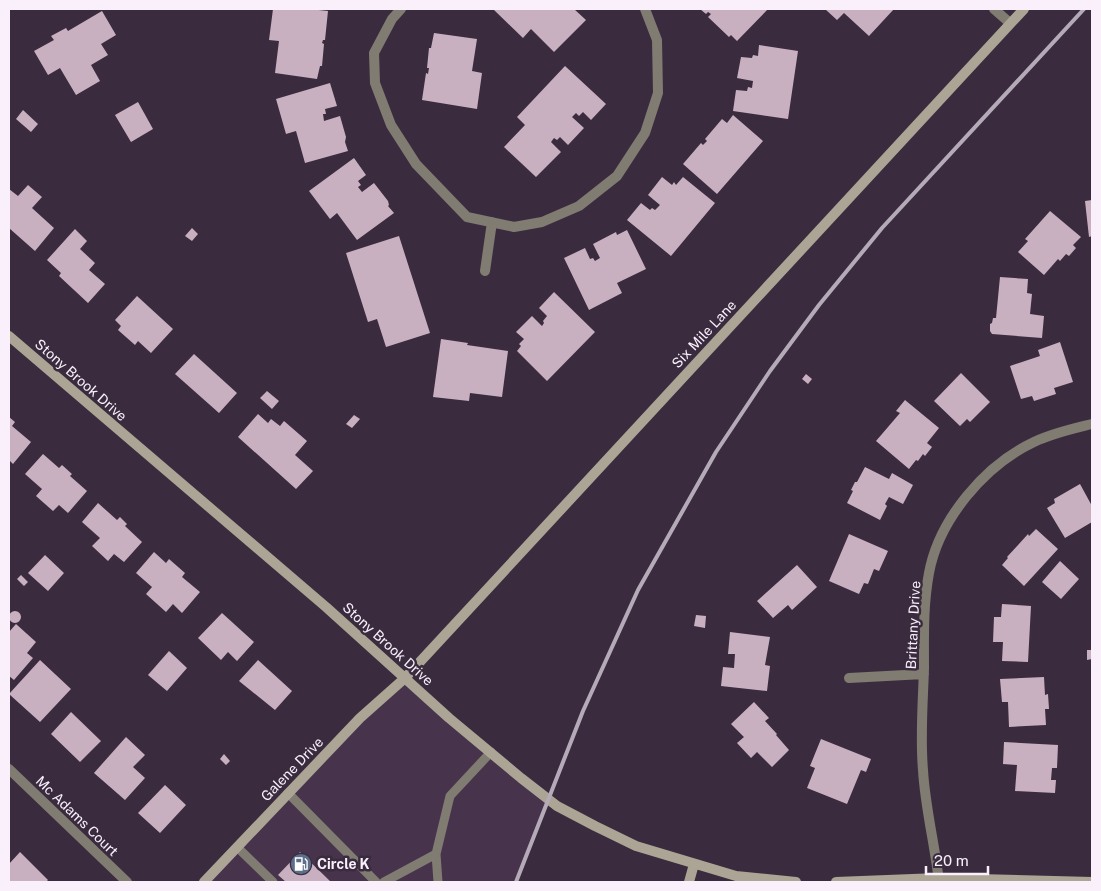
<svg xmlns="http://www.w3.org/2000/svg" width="1101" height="891" font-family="'Public Sans',sans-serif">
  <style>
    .built { fill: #47344c }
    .building { fill: #c9b0c1 }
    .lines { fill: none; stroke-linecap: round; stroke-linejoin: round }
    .lane { stroke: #807c71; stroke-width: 9 }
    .street { stroke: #807c71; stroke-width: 10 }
    .secondary { stroke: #aca595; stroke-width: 10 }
    .rail { stroke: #b5aab8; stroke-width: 4 }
    .labels { text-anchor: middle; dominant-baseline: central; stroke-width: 5; stroke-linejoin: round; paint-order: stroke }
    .street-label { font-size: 14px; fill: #f9f0fc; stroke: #3a2c3e }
    .poi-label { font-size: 14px; font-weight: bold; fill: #f9f0fc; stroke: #3a2c3e; text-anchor: start }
  </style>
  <rect width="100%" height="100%" fill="#3a2c3e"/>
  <path class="built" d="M405,678L548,799L517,882H203Z"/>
  <path class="building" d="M273,9H309L328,11L325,40H323L322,43L324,44L322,66H320L317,79L275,73L279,41L269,40Z
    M493,9H574L586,20L554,52L531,29L523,38Z
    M700,9H768L737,41L731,35L729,37L708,17L711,14L708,12L706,14Z
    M825,9H894L869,36L844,13L837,20Z
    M102,11L116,35L101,44L108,55L91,65L100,81L76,95L60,68L48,75L34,51L54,40L51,36L66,28L68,31Z
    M434,33L477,39L472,71L482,73L477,109L422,100L426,73L428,74L429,68H427L429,48H431Z
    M759,45L798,51L788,119L733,111L736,90L747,91L748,87L752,88L753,81L737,78L741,57L752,58L753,55L758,56Z
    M565,66L606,104L591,120L583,112L579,116L576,113L572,117L584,128L568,145L560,137L557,140L554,138L551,142L561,152L536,177L504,147L525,125L517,117Z
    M330,83L337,106L325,109L326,114H323L324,121L340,116L346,137L345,142L348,151L305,163L296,131L286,134L276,99Z
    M138,102L153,129L131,142L115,115Z
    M23,110L38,124L31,132L16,119Z
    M733,115L763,141L717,194L683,164L701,143L703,145L707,141L705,139L722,119L727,123Z
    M354,158L366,175L358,181L361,185L358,187L362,192L374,183L388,201L389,205L388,206L394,213L357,240L337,213L330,219L309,191Z
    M662,177L672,185L674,182L676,185L683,177L715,203L671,256L627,220L641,203L650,210L652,208L655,210L660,205L648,195Z
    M28,185L42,197L32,208L54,228L35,251L9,228V189L18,196Z
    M1092,200V236L1089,237L1085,201Z
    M1050,211L1081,237L1073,245L1076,248L1069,256L1066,254L1060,261L1058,259L1044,275L1018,252L1028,241L1025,239Z
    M192,228L198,234L192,241L185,236Z
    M75,229L87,241L80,249L95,263L89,270L105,284L88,303L59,276L61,273L47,260Z
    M627,230L646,269L617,283L622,293L589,310L564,258L585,248L590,259L593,258L595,261L600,258L593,244L616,232L617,235Z
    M399,236L430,333L386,347L377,319L368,322L346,253Z
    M1000,277L1028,279L1027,293L1032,294L1030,314L1044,316L1042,338L992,334L990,331V324L992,323L993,318H996Z
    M554,292L595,332L547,381L517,351L521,346L519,344L524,339L516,332L532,316L542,326L544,323L543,321L547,316L539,308Z
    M137,296L173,329L151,353L138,341L135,345L118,330L121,326L115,320Z
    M441,339L468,343L467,345L508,351L502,397L470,393L469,401L433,397Z
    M1060,342L1073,382L1054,388L1056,394L1034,401L1032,396L1021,399L1010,366L1040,356L1038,350Z
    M194,354L237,393L219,413L175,374Z
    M961,373L990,402L970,422L967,419L960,426L934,401Z
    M806,374L812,379L808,384L802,379Z
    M267,391L279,401L272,409L260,398Z
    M905,400L939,428L927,443L932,447L925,456L923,454L918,461L916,460L909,469L876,441L900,413L896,411Z
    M258,414L268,423L271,419L280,426L284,421L307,441L295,455L313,471L296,489L238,437Z
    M354,415L360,419L352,428L346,424Z
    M9,417L15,422L12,426L31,442L13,464L9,460Z
    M43,454L59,468L62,465L72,474L70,476L87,491L68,513L59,505L53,511L36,496L42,489L25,474Z
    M865,467L889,479L892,473L913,485L903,504L889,497L885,504L887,506L880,520L847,503L853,491L851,490L855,482H857Z
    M1080,484L1092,506V522L1065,538L1047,508L1055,503L1054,499Z
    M98,503L117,520L120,517L127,524L125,526L142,542L124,562L114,554L108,561L92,546L100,538L82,522Z
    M1036,529L1058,549L1024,586L1002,565L1008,558L1007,557L1028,534L1029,536Z
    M849,534L888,551L879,571L874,569L868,584L864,583L859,594L829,581Z
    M154,552L166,563L169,559L185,573L182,577L200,592L182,613L173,604L166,612L146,594L152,587L136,573Z
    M45,555L64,573L48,591L28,573Z
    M1060,561L1079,579L1061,599L1042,582Z
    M797,565L817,587L792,610L788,605L773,618L757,601Z
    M21,575L28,582L24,586L17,579Z
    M1002,604L1031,606L1028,662L1002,661L1003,642H993L994,617H1001Z
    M9 617a6 6 0 1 1 12 0a6 6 0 1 1-12 0Z
    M222,613L254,642L237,661L228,652L221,660L198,638Z
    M696,615L706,616L705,628L694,626Z
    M16,624L36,642L27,653L33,658L14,680L9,676V632Z
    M730,632L770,637L765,665L770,666L767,691L721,686L723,667L734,668L735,654H728Z
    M1087,650H1092V659L1087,660Z
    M169,651L187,668L167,691L148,675Z
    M40,660L71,689L40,722L9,694Z
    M258,660L292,691L275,710L239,681Z
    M1044,677L1045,695L1048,694L1049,709H1045L1046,725L1009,727L1008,702H1002L1000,679Z
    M754,702L769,718L765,721L777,734L776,735L789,750L772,767L757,752L751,758L737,743L744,737L731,724Z
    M71,712L101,741L80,762L51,734Z
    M126,737L145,755L133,767L145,778L125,800L94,773Z
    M821,739L871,759L866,772L861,770L847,804L807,788L815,768L810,766Z
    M1004,742L1058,745L1057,768H1052L1051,780H1056L1055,793L1015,791L1017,765L1003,764Z
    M224,754L230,761L226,765L220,759Z
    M165,785L186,805L160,833L138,813Z
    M20,852L48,880L46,882H9V864Z
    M300,852L331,882H286L278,875Z"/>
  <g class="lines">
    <path class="lane" d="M288,793L376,882
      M237,847L273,882
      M384,882L436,854
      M438,882L436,854L450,796L491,752"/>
    <path class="street" d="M401,9L392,19L374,53L375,83L391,125L416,164L467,217L514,227L542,222L579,206L617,176L645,133L658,93L657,40L645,9
      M994,9L1010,23
      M485,271L492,222
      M849,678L924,674
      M9,769L127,882
      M939,882C935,845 925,807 923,770C920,736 923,701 924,668C924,636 923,605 929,573C939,519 985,465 1034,442C1053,433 1072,429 1092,424"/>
    <path class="secondary" d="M9,336L326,607L449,718L521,778L557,806L595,826L636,846L736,876L796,882
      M204,882L360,718L405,678L1024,9
      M689,882L694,864
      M836,882L938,878L1092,882"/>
    <path class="rail" d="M516,882L583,711L638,590L716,452L770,371L819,305L882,228L1084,9"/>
  </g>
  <defs>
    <g id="fuel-disc" transform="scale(1.125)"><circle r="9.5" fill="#5c6f8a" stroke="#3a2c3e"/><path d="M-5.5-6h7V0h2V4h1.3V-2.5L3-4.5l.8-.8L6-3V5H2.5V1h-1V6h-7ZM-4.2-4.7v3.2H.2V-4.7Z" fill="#fff"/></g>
  </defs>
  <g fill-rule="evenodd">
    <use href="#fuel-disc" x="301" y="864"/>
  </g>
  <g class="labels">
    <g class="street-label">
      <text transform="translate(704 334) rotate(-47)">Six Mile Lane</text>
      <text transform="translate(81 380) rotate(41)">Stony Brook Drive</text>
      <text transform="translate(913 625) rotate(-87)">Brittany Drive</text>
      <text transform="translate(388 644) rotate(42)">Stony Brook Drive</text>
      <text transform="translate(292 769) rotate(-46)">Galene Drive</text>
      <text transform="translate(77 816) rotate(44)">Mc Adams Court</text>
    </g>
    <g class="poi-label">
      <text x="317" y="864">Circle K</text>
    </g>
  </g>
  <rect width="1101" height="891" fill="none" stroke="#f9f0fc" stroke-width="20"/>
  <path d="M926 866v8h62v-8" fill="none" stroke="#f9f0fc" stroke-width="2.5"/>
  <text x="934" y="866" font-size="15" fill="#f9f0fc" stroke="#3a2c3e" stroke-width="4" paint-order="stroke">20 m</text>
</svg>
